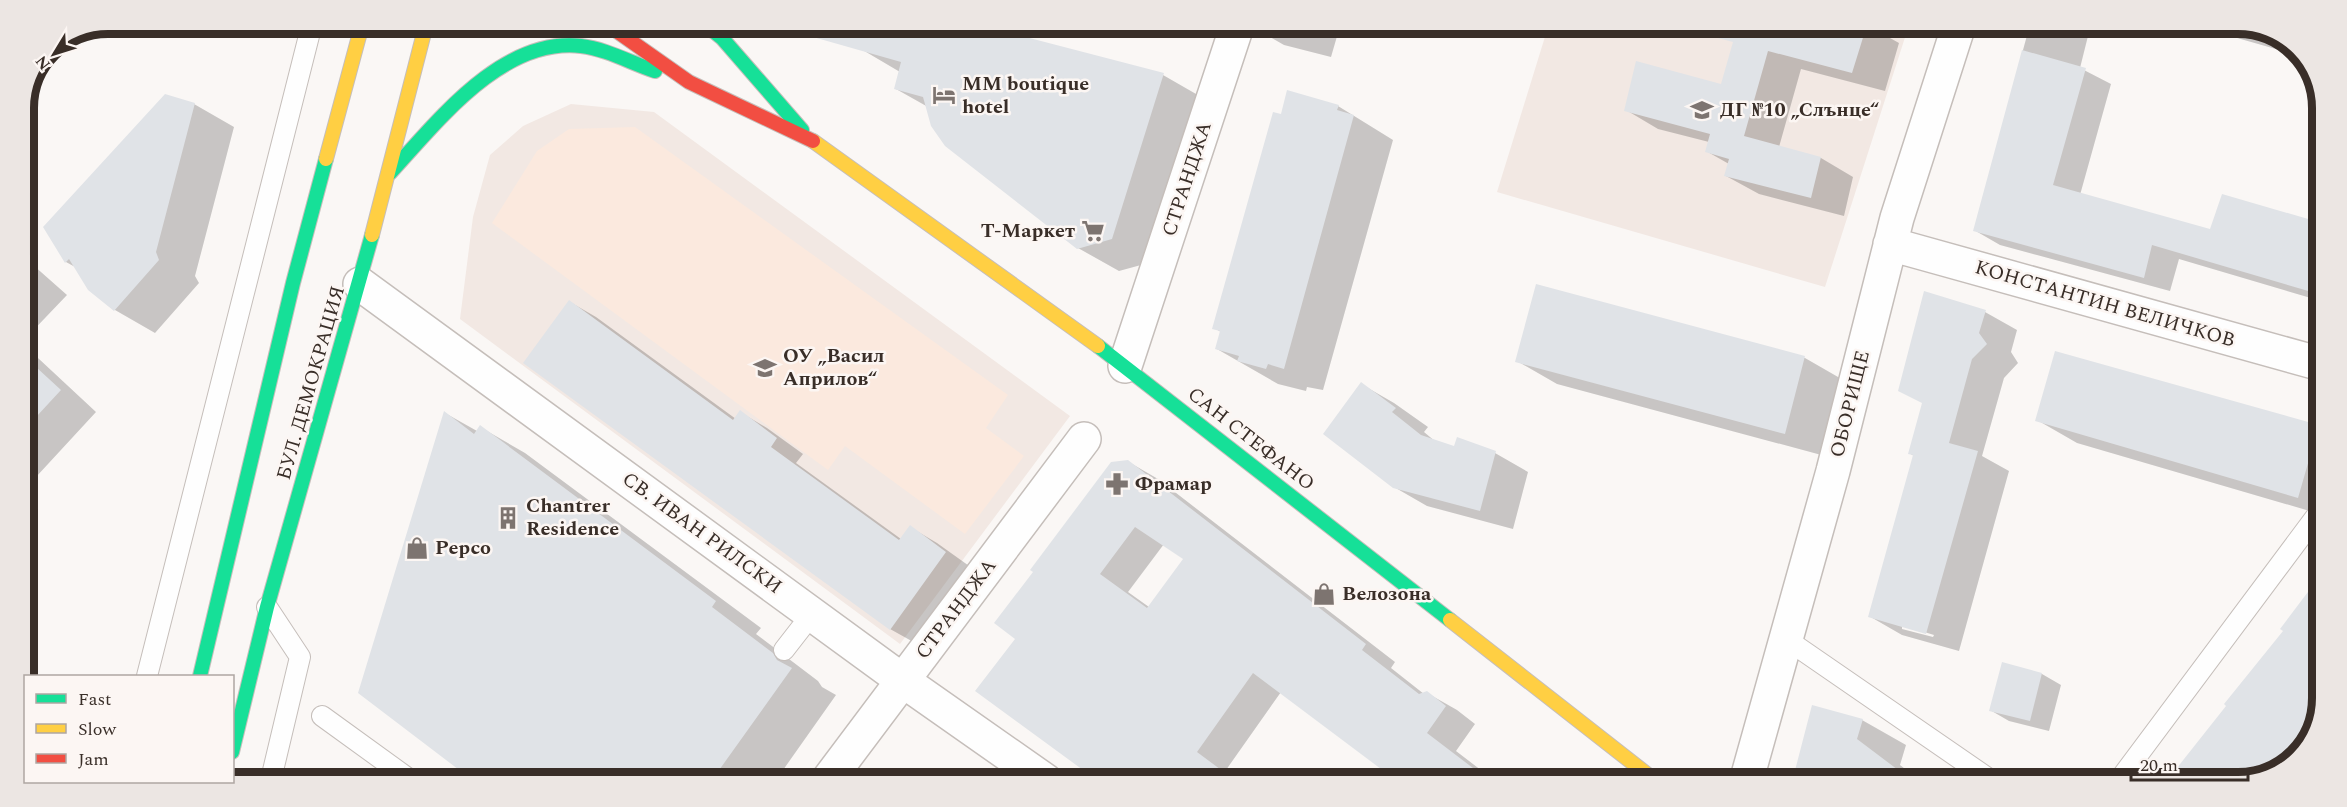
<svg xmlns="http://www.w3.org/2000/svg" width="2347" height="807" font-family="Spectral,serif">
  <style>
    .built { fill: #f2e8e3 }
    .green { fill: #fbe9de }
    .shadow { fill: #0003; fill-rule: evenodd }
    .building { fill: #e0e3e7; fill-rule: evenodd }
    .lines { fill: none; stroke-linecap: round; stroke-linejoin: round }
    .lane-casing { stroke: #c5beba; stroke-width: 22 }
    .street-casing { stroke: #c5beba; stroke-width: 36 }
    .fast-casing { stroke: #c5beba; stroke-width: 16 }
    .slow-casing { stroke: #c5beba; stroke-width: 16 }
    .jam-casing { stroke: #c5beba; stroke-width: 16 }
    .lane { stroke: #fefefe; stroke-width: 20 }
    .street { stroke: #fefefe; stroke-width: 33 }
    .fast { stroke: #16e098; stroke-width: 14 }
    .slow { stroke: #ffcf43; stroke-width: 14 }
    .jam { stroke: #f24e42; stroke-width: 14 }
    .labels { text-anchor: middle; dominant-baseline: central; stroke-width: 5; stroke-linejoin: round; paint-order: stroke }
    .poi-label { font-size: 20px; font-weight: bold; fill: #392e28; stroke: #fcf6f3; text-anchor: start }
    .street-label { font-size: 20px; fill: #392e28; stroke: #fcf6f3 }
    .rim { fill: none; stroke: #392e28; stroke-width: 8 }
  </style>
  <rect width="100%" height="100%" fill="#faf7f5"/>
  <path class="built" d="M1548,27L1908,28L1825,287L1497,192Z
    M571,104L654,112L1070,416L900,644L460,319L473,217L490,155L523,126Z"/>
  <path class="green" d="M635,127L1008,395L986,428L1024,456L965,534L845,446L828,470L492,223L537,151L569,129Z"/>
  <path class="shadow" d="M865,26H977L1163,75L1203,98L1152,262L1119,271L1078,248L928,107L896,89L900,72L861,49Z
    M1201,26H1221L1220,31Z
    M1267,26H1340L1331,57L1284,45L1265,34Z
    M1738,27L1872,28L1899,43L1885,91L1801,69L1779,147L1821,158L1853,177L1844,216L1759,194L1726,176L1729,164L1706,151L1709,142L1658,129L1626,110L1722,86Z
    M2029,28H2090L2080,68L2111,84L2080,195L2211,231L2322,225L2321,301L2179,259L2170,291L2000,245L1974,230Z
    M2202,28H2265L2294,49L2293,54Z
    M194,104L234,127L195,276L199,283L155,333L115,310L77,268L66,262L45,228Z
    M1338,106L1393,140L1323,390L1307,387L1306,391L1278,384L1217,349L1221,332L1214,328L1282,116Z
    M24,257L67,295L24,340Z
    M1537,285L1805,358L1845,381L1825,456L1557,384L1517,361Z
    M570,302L596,317L736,419L740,412L767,428L803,454L796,463L901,539L910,527L937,543L972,568L917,644L890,629Z
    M1985,312L2017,330L2011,352L2018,363L2004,378L1982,456L2009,471L1959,651L1902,635L1869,616L1914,456L1909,453ZM1902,625L1934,635L1933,637L1902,629Z
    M24,345L96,412L24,490Z
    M2056,353L2321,427L2320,514L2077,443L2037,420Z
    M1361,384L1394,403L1428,427L1424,432L1436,442L1455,448L1495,453L1528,472L1513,529L1427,506L1394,487Z
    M445,413L477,431L480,427L525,453L761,628L756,634L818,681L822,687L836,695L776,780L474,779L359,693Z
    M1127,461L1158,479L1395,662L1391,668L1424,694L1427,693L1457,710L1475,724L1456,751L1486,774L1502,782L1400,781L1281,692L1226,770L1241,781H1100L1017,639ZM1164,544L1185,559L1149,607L1128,592Z
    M2003,664L2042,674L2061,685L2049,731L2009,721L1990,710Z
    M1862,720L1906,745L1900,765L1922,782H1794Z"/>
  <path class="building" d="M808,25L983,26L1164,73L1112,239L1077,249L945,146L931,126L923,97L894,89L901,62L806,35Z
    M1719,27L1866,28L1852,73L1768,51L1744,136L1821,157L1811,198L1724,176L1729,159L1705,152L1710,134L1624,111L1636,61L1721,84L1733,42L1718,38Z
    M2022,50L2086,68L2053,185L2210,229L2222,194L2322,223V295L2152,245L2144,278L1973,231Z
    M1287,90L1339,105L1337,110L1354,115L1284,369L1268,364L1266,369L1237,361L1239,356L1215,349L1220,331L1212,329L1273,112L1281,114Z
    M165,94L195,103L156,252L159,260L114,311L88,290L69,259L65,263L43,227Z
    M1536,284L1805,356L1785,434L1515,362Z
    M1924,291L1986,310L1979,333L1987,344L1972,359L1949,443L1978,451L1926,634L1868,617L1913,455L1908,454L1922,403L1898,391Z
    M569,300L733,420L740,410L777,438L771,447L899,540L910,525L946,552L890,630L523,363Z
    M2055,351L2319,425L2298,498L2035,421Z
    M24,356L61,390L24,430Z
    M1361,382L1396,408L1392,412L1421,435L1454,446L1457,437L1496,451L1480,511L1393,488L1323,434Z
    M444,411L474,434L480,425L716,601L712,607L773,653L777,660L792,668L712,780L471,779L358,693Z
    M1128,460L1366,644L1362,650L1419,694L1427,691L1446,706L1427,733L1490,781H1397L1253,673L1197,752L1236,781H1098L975,691L1015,639L994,623L1033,572L1030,570L1111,462ZM1135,527L1183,559L1147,608L1100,574Z
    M2320,576L2319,725L2290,766L2239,783H2165L2226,706L2224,704L2283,631L2280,629Z
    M2002,662L2042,673L2030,721L1989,711Z
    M1812,705L1863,719L1857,739L1914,782H1792Z"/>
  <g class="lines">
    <g class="lane-casing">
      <path id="lane" d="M267,607L300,657L271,779
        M1786,639L1995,783
        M784,650L812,614
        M147,676L312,24
        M322,716L409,779
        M2117,783L2320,511"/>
    </g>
    <g class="street-casing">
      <path id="street" d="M1890,244L2321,364
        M360,284L902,680L1046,781
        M1125,366L1237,26
        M828,780L1084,439
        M1746,782L1833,471L1897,218L1958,28"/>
    </g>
    <g class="fast-casing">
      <path id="fast" d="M706,25L722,38L802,130
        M390,173C438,121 502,37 581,46C606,49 631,63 655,71
        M1098,346L1450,620
        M200,676L293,283L326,159
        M232,752L267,607L372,235"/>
    </g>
    <g class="slow-casing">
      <path id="slow" d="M813,141L1098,346
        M326,159L362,25
        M372,235L426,25
        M1450,620L1657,782"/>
    </g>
    <g class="jam-casing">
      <path id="jam" d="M608,25L689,82L813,141"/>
    </g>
    <use href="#lane" class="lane"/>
    <use href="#street" class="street"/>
    <use href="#fast" class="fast"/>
    <use href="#slow" class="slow"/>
    <use href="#jam" class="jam"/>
  </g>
  <defs>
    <g id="hotel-bare" transform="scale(1.8)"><path d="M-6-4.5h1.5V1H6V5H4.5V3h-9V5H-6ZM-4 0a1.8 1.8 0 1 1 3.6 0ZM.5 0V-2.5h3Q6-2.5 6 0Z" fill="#7d7470" stroke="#fcf6f3" stroke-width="2.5" paint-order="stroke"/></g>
    <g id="school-bare" transform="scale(1.8)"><path d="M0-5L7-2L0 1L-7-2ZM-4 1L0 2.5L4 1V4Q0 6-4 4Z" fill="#7d7470" stroke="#fcf6f3" stroke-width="2.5" paint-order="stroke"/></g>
    <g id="supermarket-bare" transform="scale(1.8)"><path d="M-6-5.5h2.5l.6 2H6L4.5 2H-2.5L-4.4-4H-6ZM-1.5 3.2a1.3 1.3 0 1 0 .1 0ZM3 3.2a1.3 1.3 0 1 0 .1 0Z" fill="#7d7470" stroke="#fcf6f3" stroke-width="2.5" paint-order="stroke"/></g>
    <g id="pharmacy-bare" transform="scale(1.8)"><path d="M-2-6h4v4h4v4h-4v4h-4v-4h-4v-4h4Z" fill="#7d7470" stroke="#fcf6f3" stroke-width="2.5" paint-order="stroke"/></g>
    <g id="building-bare" transform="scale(1.8)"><path d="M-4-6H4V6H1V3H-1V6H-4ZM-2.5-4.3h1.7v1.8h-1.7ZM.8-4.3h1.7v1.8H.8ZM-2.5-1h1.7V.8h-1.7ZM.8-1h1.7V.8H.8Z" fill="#7d7470" stroke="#fcf6f3" stroke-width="2.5" paint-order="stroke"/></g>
    <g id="shop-bare" transform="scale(1.8)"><path d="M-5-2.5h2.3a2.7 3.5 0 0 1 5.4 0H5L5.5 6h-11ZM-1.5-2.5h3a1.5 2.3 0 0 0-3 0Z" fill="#7d7470" stroke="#fcf6f3" stroke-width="2.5" paint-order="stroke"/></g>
  </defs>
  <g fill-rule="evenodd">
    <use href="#hotel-bare" x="944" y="95"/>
    <use href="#school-bare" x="1702" y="110"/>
    <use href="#supermarket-bare" x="1093" y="231"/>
    <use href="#school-bare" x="765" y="368"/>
    <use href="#pharmacy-bare" x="1117" y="484"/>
    <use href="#building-bare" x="508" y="518"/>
    <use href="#shop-bare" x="417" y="548"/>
    <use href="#shop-bare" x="1324" y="594"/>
  </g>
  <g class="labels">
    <g class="poi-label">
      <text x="962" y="84">MM boutique<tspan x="962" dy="23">hotel</tspan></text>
      <text x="1720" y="110">ДГ №10 „Слънце“</text>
      <text x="1075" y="231" text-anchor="end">Т-Маркет</text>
      <text x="783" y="356">ОУ „Васил<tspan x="783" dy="23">Априлов“</tspan></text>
      <text x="1135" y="484">Фрамар</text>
      <text x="526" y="506">Chantrer<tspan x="526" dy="23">Residence</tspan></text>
      <text x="435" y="548">Pepco</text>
      <text x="1342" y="594">Велозона</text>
    </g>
    <g class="street-label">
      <text transform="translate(1187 179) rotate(-72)">СТРАНДЖА</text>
      <text transform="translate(2105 304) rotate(16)">КОНСТАНТИН ВЕЛИЧКОВ</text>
      <text transform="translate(311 383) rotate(-74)">БУЛ. ДЕМОКРАЦИЯ</text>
      <text transform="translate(1850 404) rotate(-76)">ОБОРИЩЕ</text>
      <text transform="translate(1251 439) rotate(38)">САН СТЕФАНО</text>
      <text transform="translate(702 533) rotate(36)">СВ. ИВАН РИЛСКИ</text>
      <text transform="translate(956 609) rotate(-53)">СТРАНДЖА</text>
    </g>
  </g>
  <path d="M0 0H2347V807H0ZM108 34H2238A74 74 0 0 1 2312 108V698A74 74 0 0 1 2238 772H108A74 74 0 0 1 34 698V108A74 74 0 0 1 108 34Z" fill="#ece6e3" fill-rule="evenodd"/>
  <path class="rim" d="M108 34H2238A74 74 0 0 1 2312 108V698A74 74 0 0 1 2238 772H108A74 74 0 0 1 34 698V108A74 74 0 0 1 108 34Z"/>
  <rect x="24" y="675" width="210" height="108" fill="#fcf6f3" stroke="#aea6a2" stroke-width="1.5"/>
  <rect x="36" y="694" width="30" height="9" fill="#16e098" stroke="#aea6a2" stroke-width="1.5"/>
  <text x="78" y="705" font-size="18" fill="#392e28">Fast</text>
  <rect x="36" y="724" width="30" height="9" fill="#ffcf43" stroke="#aea6a2" stroke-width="1.5"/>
  <text x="78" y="735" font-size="18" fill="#392e28">Slow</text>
  <rect x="36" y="754" width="30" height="9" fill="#f24e42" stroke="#aea6a2" stroke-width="1.5"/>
  <text x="78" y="765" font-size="18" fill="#392e28">Jam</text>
  <g transform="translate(54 54) rotate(232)" stroke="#fcf6f3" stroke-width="4.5" paint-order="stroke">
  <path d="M0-4.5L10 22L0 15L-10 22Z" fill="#392e28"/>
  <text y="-9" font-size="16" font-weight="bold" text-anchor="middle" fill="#392e28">N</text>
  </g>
  <path d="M2131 771v9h117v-9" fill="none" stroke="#392e28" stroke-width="3"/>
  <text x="2140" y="771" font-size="18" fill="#392e28" stroke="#fcf6f3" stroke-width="4.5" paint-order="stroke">20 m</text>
</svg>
